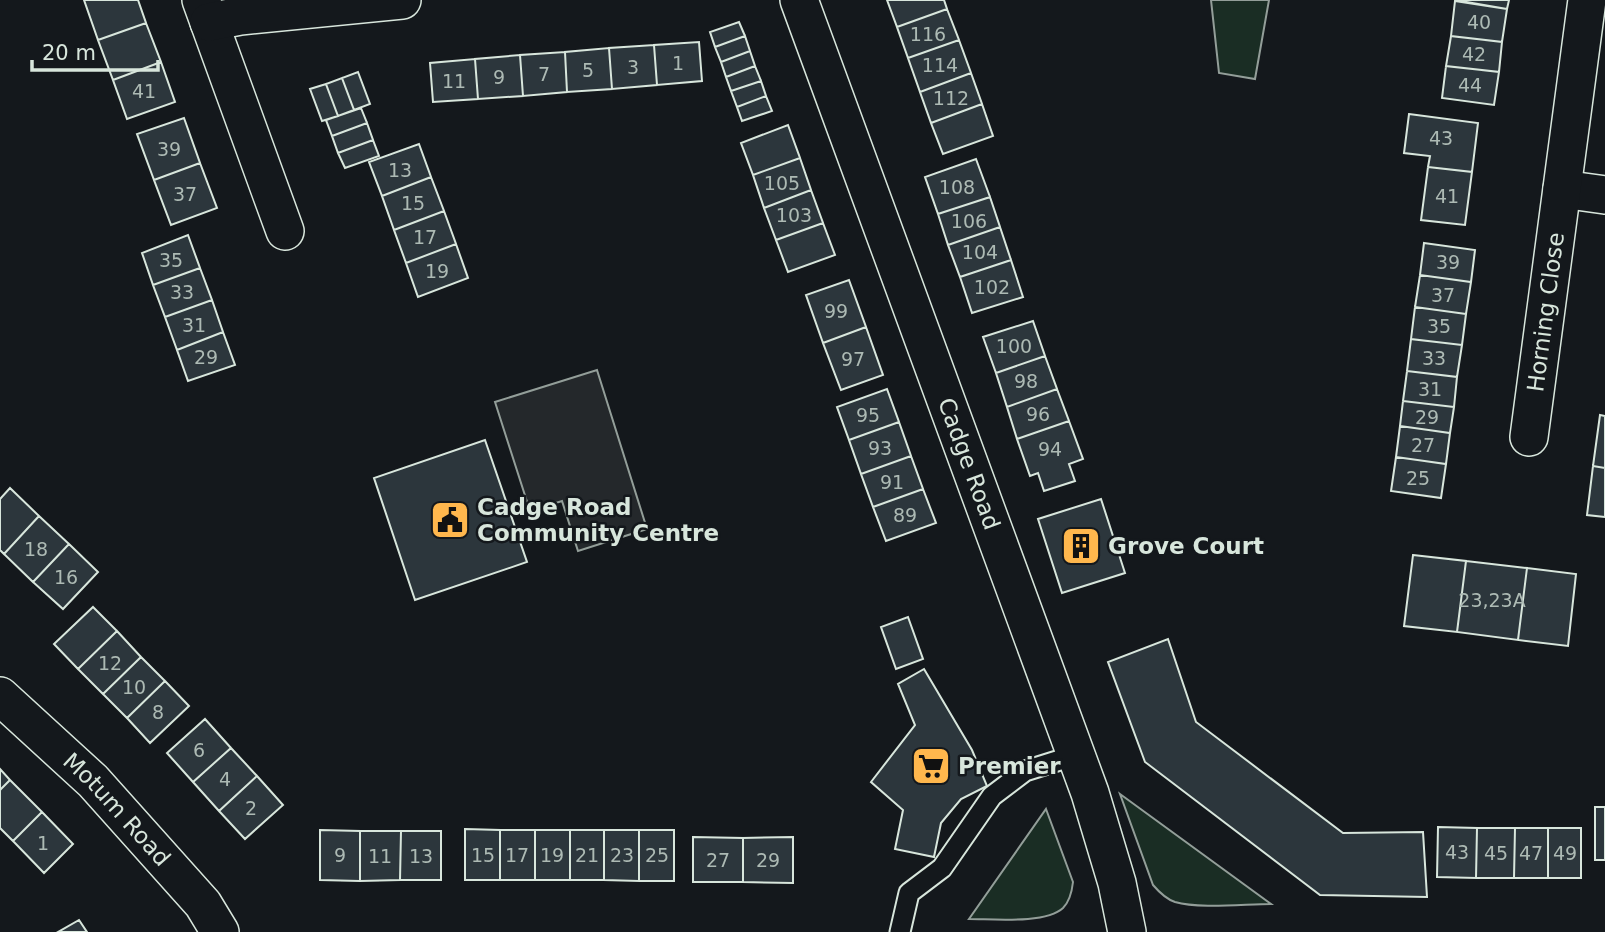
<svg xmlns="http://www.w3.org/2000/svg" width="1605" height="932" font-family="'DejaVu Sans',sans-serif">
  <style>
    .green { fill: #1a2d24; stroke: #939e99; stroke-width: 2 }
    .parking { fill: #24282b; stroke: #939e99; stroke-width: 2 }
    .building { fill: #2c363c; stroke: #d8e6dc; stroke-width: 2 }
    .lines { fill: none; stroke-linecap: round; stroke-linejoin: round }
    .lane-casing { stroke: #d8e6dc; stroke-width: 23 }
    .street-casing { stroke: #d8e6dc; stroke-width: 40 }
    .lane { stroke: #14181c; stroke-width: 19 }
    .street { stroke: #14181c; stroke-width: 37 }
    .labels { text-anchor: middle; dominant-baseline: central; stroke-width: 5; stroke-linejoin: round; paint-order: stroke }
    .number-label { font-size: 19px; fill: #adbab4 }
    .street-label { font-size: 23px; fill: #d8e6dc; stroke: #14181c }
    .poi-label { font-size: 23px; font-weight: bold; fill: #d8e6dc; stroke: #14181c; text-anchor: start }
  </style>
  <rect width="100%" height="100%" fill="#14181c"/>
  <path class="green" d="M1211,0H1269L1255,79L1219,73Z
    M1120,794L1271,904C1245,904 1199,909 1175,902C1166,899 1159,892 1153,885Z
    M1046,809L1073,882C1072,891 1070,901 1063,908C1046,924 993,919 969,919Z"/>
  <path class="parking" d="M597,370L647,529L578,551L562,501L530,511L495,402Z"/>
  <path class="building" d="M84,0H138L146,23L98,40Z
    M887,0H944L947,9L897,27Z
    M1455,0H1509L1507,9Z
    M1455,1L1507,9L1502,42L1451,36Z
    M947,9L959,40L908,58L897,27Z
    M739,22L745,36L715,47L710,32Z
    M146,23L161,62L113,80L98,40Z
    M745,36L750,51L721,62L715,47Z
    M1451,36L1502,42L1499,72L1446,66Z
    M959,40L971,73L920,92L908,58Z
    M699,42L702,81L657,85L654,45Z
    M654,45L657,85L612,89L609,48Z
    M609,48L612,89L567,92L565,52Z
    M750,51L755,66L726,77L721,62Z
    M565,52L567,92L523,96L520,55Z
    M520,55L523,96L478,99L475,59Z
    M475,59L478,99L433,102L430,63Z
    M161,62L175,102L127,119L113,80Z
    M755,66L761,81L731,91L726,77Z
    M1446,66L1499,72L1494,105L1442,98Z
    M358,72L370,104L354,110L342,78Z
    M971,73L982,104L931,123L920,92Z
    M342,78L354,110L338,116L326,84Z
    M761,81L766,96L737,107L731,91Z
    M326,84L338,116L322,121L310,89Z
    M766,96L772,111L742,121L737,107Z
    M982,104L993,136L943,154L931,123Z
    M361,108L367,123L332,136L326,120Z
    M1409,114L1478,123L1472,172L1428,167L1430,156L1404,153Z
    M184,118L200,163L154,180L137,134Z
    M367,123L373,140L338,153L332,136Z
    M788,125L800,158L753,175L741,143Z
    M373,140L379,156L345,168L338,153Z
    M419,144L431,177L382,196L369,162Z
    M800,158L811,190L764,208L753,175Z
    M976,159L990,197L938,214L925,177Z
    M200,163L217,208L171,225L154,180Z
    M1428,167L1472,172L1465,225L1421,220Z
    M431,177L444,211L394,230L382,196Z
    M811,190L823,223L776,240L764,208Z
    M990,197L1000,227L948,245L938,214Z
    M444,211L456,244L406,263L394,230Z
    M823,223L835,255L788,272L776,240Z
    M1000,227L1011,260L960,277L948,245Z
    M188,235L200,268L153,285L142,253Z
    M1424,243L1475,250L1471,282L1420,275Z
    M456,244L468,278L418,297L406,263Z
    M1011,260L1023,297L972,313L960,277Z
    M200,268L212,300L165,317L153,285Z
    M1420,275L1471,282L1466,314L1415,307Z
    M849,280L866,327L823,343L806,295Z
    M212,300L223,332L177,350L165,317Z
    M1415,307L1466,314L1462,345L1411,339Z
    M1033,321L1045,356L996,373L983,337Z
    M866,327L883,375L841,390L823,343Z
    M223,332L235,365L188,381L177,350Z
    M1411,339L1462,345L1457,377L1407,371Z
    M1045,356L1057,389L1007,407L996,373Z
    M1407,371L1457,377L1454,407L1403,401Z
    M887,389L899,422L849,440L837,407Z
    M1057,389L1069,421L1017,439L1007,407Z
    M1403,401L1454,407L1450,433L1400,426Z
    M1600,415L1605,416V468L1593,466Z
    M1069,421L1083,459L1069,464L1075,481L1044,491L1038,473L1030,476L1017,439Z
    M899,422L911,456L861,474L849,440Z
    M1400,426L1450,433L1446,464L1396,457Z
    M485,440L527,562L415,600L374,478Z
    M911,456L923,489L873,507L861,474Z
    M1396,457L1446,464L1441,498L1391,491Z
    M1593,466L1605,468V517L1587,515Z
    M10,488L39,516L4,554L0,550V499Z
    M923,489L936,523L886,541L873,507Z
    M1101,499L1125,573L1062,593L1038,519Z
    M39,516L69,544L33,582L4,554Z
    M69,544L98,572L63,609L33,582Z
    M1413,555L1466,561L1457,632L1404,626Z
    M1466,561L1527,568L1518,640L1457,632Z
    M1527,568L1576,574L1568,646L1518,640Z
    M93,607L117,631L78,669L54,644Z
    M908,617L923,659L896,669L881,627Z
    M117,631L141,657L103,694L78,669Z
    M1168,639L1196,722L1343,833L1423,832L1427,897L1320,895L1145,762L1108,662Z
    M141,657L165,681L127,718L103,694Z
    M924,669L972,750L987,786L961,799L941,823L934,857L895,849L903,810L871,782L915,725L898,684Z
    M165,681L189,706L150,743L127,718Z
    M205,719L231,748L193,782L167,753Z
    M231,748L257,776L219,811L193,782Z
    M0,769L10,780L0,790Z
    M257,776L283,805L245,839L219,811Z
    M10,780L42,812L13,841L0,828V790Z
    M1595,807H1605V860H1595Z
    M42,812L73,844L44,873L13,841Z
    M1438,827L1477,828L1476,878L1437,877Z
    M1477,828H1515L1514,878H1476Z
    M1515,828H1548V878H1514Z
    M1548,828H1581V878H1548Z
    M465,829L500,830V880H465Z
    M320,830L360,831V881L320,880Z
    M500,830H535V880H500Z
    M535,830H570V880H535Z
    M570,830H604V880H570Z
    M604,830H639V881L604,880Z
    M639,830H674V881H639Z
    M360,831H401L400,880L360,881Z
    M401,831H441V880H400Z
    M693,837L743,838V882H693Z
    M793,837V883L743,882V838Z
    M79,920L87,932H58Z"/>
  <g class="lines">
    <g class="lane-casing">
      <path id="lane" d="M900,932L909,893L942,868L992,796L1025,771L1076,755"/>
    </g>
    <g class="street-casing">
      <g id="street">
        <path d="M201,0L285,231"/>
        <path id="s1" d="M799,0L1090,793L1117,883L1127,932"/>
        <path d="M209,22L240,16L402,0"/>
        <path d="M1562,189L1605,195"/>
        <path id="s2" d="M1529,437L1587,0"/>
        <path id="s3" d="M0,696L93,781L203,904L220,932"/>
      </g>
    </g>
    <use href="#lane" class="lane"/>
    <use href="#street" class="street"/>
  </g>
  <defs>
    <g id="civic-square" transform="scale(2.0125)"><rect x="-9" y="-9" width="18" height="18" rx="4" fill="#ffb74d" stroke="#14181c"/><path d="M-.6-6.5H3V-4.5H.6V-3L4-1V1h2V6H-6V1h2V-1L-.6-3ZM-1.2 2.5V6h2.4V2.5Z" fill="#111"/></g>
    <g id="building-square" transform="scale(2.0125)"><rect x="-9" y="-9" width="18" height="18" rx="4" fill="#ffb74d" stroke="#14181c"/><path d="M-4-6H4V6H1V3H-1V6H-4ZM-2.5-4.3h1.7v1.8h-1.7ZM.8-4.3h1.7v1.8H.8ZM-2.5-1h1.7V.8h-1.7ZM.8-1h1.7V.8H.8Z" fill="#111"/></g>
    <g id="supermarket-square" transform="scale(2.0125)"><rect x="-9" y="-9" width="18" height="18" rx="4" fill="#ffb74d" stroke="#14181c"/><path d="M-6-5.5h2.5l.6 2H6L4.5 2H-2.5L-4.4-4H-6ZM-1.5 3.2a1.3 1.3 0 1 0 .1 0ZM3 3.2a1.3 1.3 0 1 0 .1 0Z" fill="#111"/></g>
  </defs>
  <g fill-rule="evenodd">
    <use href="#civic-square" x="450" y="520"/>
    <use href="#building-square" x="1081" y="546"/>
    <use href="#supermarket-square" x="931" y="766"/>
  </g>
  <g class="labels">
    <g class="number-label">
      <text x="1479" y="22">40</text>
      <text x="928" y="34">116</text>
      <text x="1474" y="54">42</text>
      <text x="678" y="63">1</text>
      <text x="940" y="65">114</text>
      <text x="633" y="67">3</text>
      <text x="588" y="70">5</text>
      <text x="544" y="74">7</text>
      <text x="499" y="77">9</text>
      <text x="454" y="81">11</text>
      <text x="1470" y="85">44</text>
      <text x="144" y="91">41</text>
      <text x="951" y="98">112</text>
      <text x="1441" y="138">43</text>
      <text x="169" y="149">39</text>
      <text x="400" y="170">13</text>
      <text x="782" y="183">105</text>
      <text x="957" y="187">108</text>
      <text x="185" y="194">37</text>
      <text x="1447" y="196">41</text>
      <text x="413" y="203">15</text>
      <text x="794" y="215">103</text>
      <text x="969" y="221">106</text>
      <text x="425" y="237">17</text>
      <text x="980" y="252">104</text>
      <text x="171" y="260">35</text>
      <text x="1448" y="262">39</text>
      <text x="437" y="271">19</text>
      <text x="992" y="287">102</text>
      <text x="182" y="292">33</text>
      <text x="1443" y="295">37</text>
      <text x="836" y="311">99</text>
      <text x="194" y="325">31</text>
      <text x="1439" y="326">35</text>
      <text x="1014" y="346">100</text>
      <text x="206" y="357">29</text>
      <text x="1434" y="358">33</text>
      <text x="853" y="359">97</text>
      <text x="1026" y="381">98</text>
      <text x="1430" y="389">31</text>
      <text x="1038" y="414">96</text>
      <text x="868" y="415">95</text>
      <text x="1427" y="417">29</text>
      <text x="1423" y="445">27</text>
      <text x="880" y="448">93</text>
      <text x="1050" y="449">94</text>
      <text x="1418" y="478">25</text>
      <text x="892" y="482">91</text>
      <text x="905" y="515">89</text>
      <text x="36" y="549">18</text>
      <text x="66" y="577">16</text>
      <text x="1492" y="600">23,23A</text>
      <text x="110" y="663">12</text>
      <text x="134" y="687">10</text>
      <text x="158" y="712">8</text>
      <text x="199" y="750">6</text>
      <text x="225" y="779">4</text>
      <text x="251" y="808">2</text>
      <text x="43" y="843">1</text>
      <text x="1457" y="852">43</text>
      <text x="1496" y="853">45</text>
      <text x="1531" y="853">47</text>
      <text x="1565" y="853">49</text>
      <text x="340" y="855">9</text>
      <text x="483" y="855">15</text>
      <text x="517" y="855">17</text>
      <text x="552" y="855">19</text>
      <text x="587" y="855">21</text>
      <text x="622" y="855">23</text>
      <text x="657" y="855">25</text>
      <text x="380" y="856">11</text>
      <text x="421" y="856">13</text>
      <text x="718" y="860">27</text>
      <text x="768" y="860">29</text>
    </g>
    <g class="street-label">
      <text stroke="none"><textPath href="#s2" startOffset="126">Horning Close</textPath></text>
      <text stroke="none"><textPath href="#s1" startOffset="494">Cadge Road</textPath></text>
      <text stroke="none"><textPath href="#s3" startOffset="163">Motum Road</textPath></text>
    </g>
    <g class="poi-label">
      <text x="477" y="507">Cadge Road<tspan x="477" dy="26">Community Centre</tspan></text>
      <text x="1108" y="546">Grove Court</text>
      <text x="958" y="766">Premier</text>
    </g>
  </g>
  <path d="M32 60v10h126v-10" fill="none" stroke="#d8e6dc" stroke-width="3.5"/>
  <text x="42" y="60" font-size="21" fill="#d8e6dc" stroke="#14181c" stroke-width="5" paint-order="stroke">20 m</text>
</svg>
